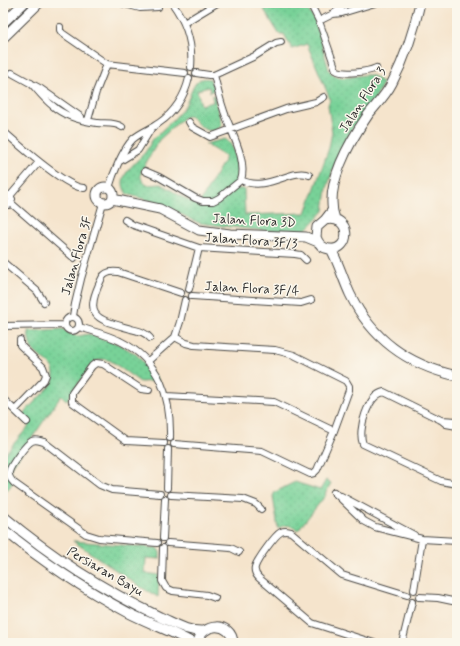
<svg xmlns="http://www.w3.org/2000/svg" width="460" height="646" font-family="Mynerve,sans-serif">
  <style>
    .park { fill: url(#park-dots); stroke: #527e62 }
    .lines { fill: none; stroke-linecap: round; stroke-linejoin: round }
    .street-casing { stroke: #494743; stroke-width: 8 }
    .secondary-casing { stroke: #494743; stroke-width: 11 }
    .street { stroke: #fff; stroke-width: 6 }
    .secondary { stroke: #fff; stroke-width: 9 }
    .labels { text-anchor: middle; dominant-baseline: central; stroke-width: 3; stroke-linejoin: round; paint-order: stroke }
    .street-label { font-size: 13px; fill: #2b2b2b; stroke: #fbf7ec }
  </style>
  <defs>
    <pattern id="park-dots" width="8" height="8" patternUnits="userSpaceOnUse"><rect width="8" height="8" fill="#78d298"/><path d="M2 2h.1M6 6h.1" fill="none" stroke="#68b483" stroke-width="1.8" stroke-linecap="round"/></pattern>
  </defs>
  <rect width="100%" height="100%" fill="#fbf7ec"/>
  <filter id="ink" filterUnits="userSpaceOnUse"><feTurbulence type="fractalNoise" baseFrequency=".025" numOctaves="2"/><feDisplacementMap in="SourceGraphic" scale="8" xChannelSelector="R" yChannelSelector="G"/><feConvolveMatrix kernelMatrix="1 2 1 2 8 2 1 2 1" color-interpolation-filters="sRGB"/></filter>
  <filter id="wash" filterUnits="userSpaceOnUse"><feTurbulence type="fractalNoise" baseFrequency=".012" numOctaves="4" result="noise"/><feDisplacementMap in="SourceGraphic" scale="16" xChannelSelector="R" yChannelSelector="G"/><feGaussianBlur stdDeviation="0.9" result="paint"/><feColorMatrix in="noise" values="0 0 0 0 0 0 0 0 0 0 0 0 0 0 0 0 0 1.4 0 .05"/><feComposite in="paint" operator="in"/></filter>
  <g filter="url(#wash)">
    <rect width="100%" height="100%" fill="#f5e4cc"/>
    <path class="park" d="M260,3H304L315,21L329,70C339,84 355,74 369,75C374,76 379,80 383,83L375,99L351,131L337,158L327,188L324,211L306,230L266,231L199,223L158,203L127,194C114,176 136,164 146,151C149,147 151,140 156,136C162,130 168,125 174,119C178,114 184,108 187,102C192,92 194,75 210,79L215,90L210,92L209,87L197,90L201,105L213,102L212,96L214,95L222,125C213,137 199,128 192,117L188,116L183,118L159,140L141,172C140,178 142,181 147,185L161,184L189,201L199,204L226,157L205,144L225,139C239,147 236,175 238,189H244L245,215L306,213L329,148L332,132L328,105L330,99L307,44L292,49L284,34H279Z
      M63,329L70,334L78,336L89,334L121,345L137,355L159,381L140,382L111,361C104,358 98,359 92,364L67,400L61,396C44,420 28,445 10,469L13,482L7,491L3,488V456L29,426L20,417L52,384C60,363 42,362 32,349C29,344 29,337 28,331Z
      M326,480L331,483L325,494L326,495L298,530C291,525 285,523 278,529L273,496L275,492L295,482L320,490Z
      M73,541L157,548L160,552V559L146,558L145,573L159,575L158,597L139,586Z"/>
  </g>
  <g filter="url(#ink)">
    <g class="lines">
      <g class="street-casing">
        <path id="street" d="M121,3L140,8L158,7
          M172,3C186,22 193,44 191,67
          M310,3L319,21L336,70C343,75 368,72 376,68
          M333,14L342,13L375,3
          M319,21L333,14L347,3
          M184,23L217,3
          M60,27V30L62,33L107,64L185,73
          M12,73L41,89L81,117
          M196,73L209,75H214C217,86 219,97 223,108C229,129 248,159 241,180
          M214,75L255,56L276,43L281,42
          M31,83C38,91 45,100 53,106C64,116 83,121 97,123C105,124 115,122 122,127
          M88,120L96,92L107,64
          M189,122L192,127L210,137L286,109L316,102L324,97
          M3,131C18,144 66,188 84,188
          M120,161L138,150L151,129
          M145,171L159,177L195,198L203,201H213L219,198L241,180
          M241,180C267,193 292,167 309,175
          M109,188C113,174 123,149 133,139C141,132 151,129 159,123C174,113 185,96 189,78
          M3,196L8,195L12,199L9,205H3
          M10,196L39,162
          M11,203L74,258
          M125,220L133,225L199,248L295,254L301,255L306,260
          M3,262L37,291L44,302
          M189,289L199,248
          M192,296L301,303L311,300
          M73,316L75,304L81,279L103,203
          M65 324a7 7 0 1 1 14 0a7 7 0 1 1-14 0Z
          M3,326L65,325
          M79,327C93,331 107,335 120,341C160,361 171,396 170,438
          M175,337L186,343L194,345L275,350L294,355L346,381L349,386V390L334,431
          M150,338C145,332 139,331 131,329C97,319 82,318 102,278C105,272 111,271 118,272L181,293
          M147,362L175,337L180,322L185,300
          M149,390L141,389L103,364L96,363L92,366L72,393V402L126,441L164,443
          M166,396L274,402L334,431L317,470L314,473L310,474L262,451L174,444
          M3,399L27,422
          M15,410L44,380L46,375L43,367L20,345V340
          M441,420L457,421
          M457,426L446,424L441,420L384,392C368,395 357,430 363,444L441,481L457,484
          M167,488L168,449
          M334,492L364,521L375,527L422,539L457,541
          M171,495L243,499L256,504L261,509
          M341,496L414,535
          M163,538L165,499
          M157,543L99,538L86,534L14,483C11,480 8,476 9,472C10,466 26,444 32,441C36,439 40,441 44,442L100,485L112,490L160,494
          M168,543L231,548L239,552
          M163,548L162,581L166,588L173,591L207,595L215,598
          M414,590L422,539
          M419,597L438,598L457,602
          M374,643L312,623L259,578C256,575 254,571 255,567C257,560 275,535 281,532C285,530 287,531 291,532L342,575L407,595
          M402,643L412,602"/>
      </g>
      <g class="secondary-casing">
        <path id="secondary" d="M3,23L24,3
          M3,38L39,3
          M97 195a8 8 0 1 1 16 0a8 8 0 1 1-16 0Z
          M112,199L160,209L199,230L230,234L306,237L318,242
          M335,219C323,187 350,141 368,115C376,105 386,95 392,83C405,58 414,31 420,3
          M325,220C352,213 352,252 329,249C322,248 318,243 316,237L317,227L325,220L332,211
          M331,249C339,264 343,279 350,294C372,340 408,365 457,376
          M3,516C53,558 101,589 160,617C174,623 188,632 203,631
          M3,529C42,561 82,588 127,612C148,623 172,631 193,643
          M198,643C201,622 232,621 233,643"/>
      </g>
      <use href="#street" class="street"/>
      <use href="#secondary" class="secondary"/>
    </g>
  </g>
  <g class="labels">
    <g class="street-label">
      <text transform="translate(363 100) rotate(-57)">Jalan Flora 3</text>
      <text transform="translate(254 221) rotate(3)">Jalan Flora 3D</text>
      <text transform="translate(251 241) rotate(4)">Jalan Flora 3F/3</text>
      <text transform="translate(77 256) rotate(-74)">Jalan Flora 3F</text>
      <text transform="translate(252 289) rotate(3)">Jalan Flora 3F/4</text>
      <text transform="translate(105 572) rotate(30)">Persiaran Bayu</text>
    </g>
  </g>
  <rect width="460" height="646" fill="none" stroke="#fbf7ec" stroke-width="16"/>
</svg>
